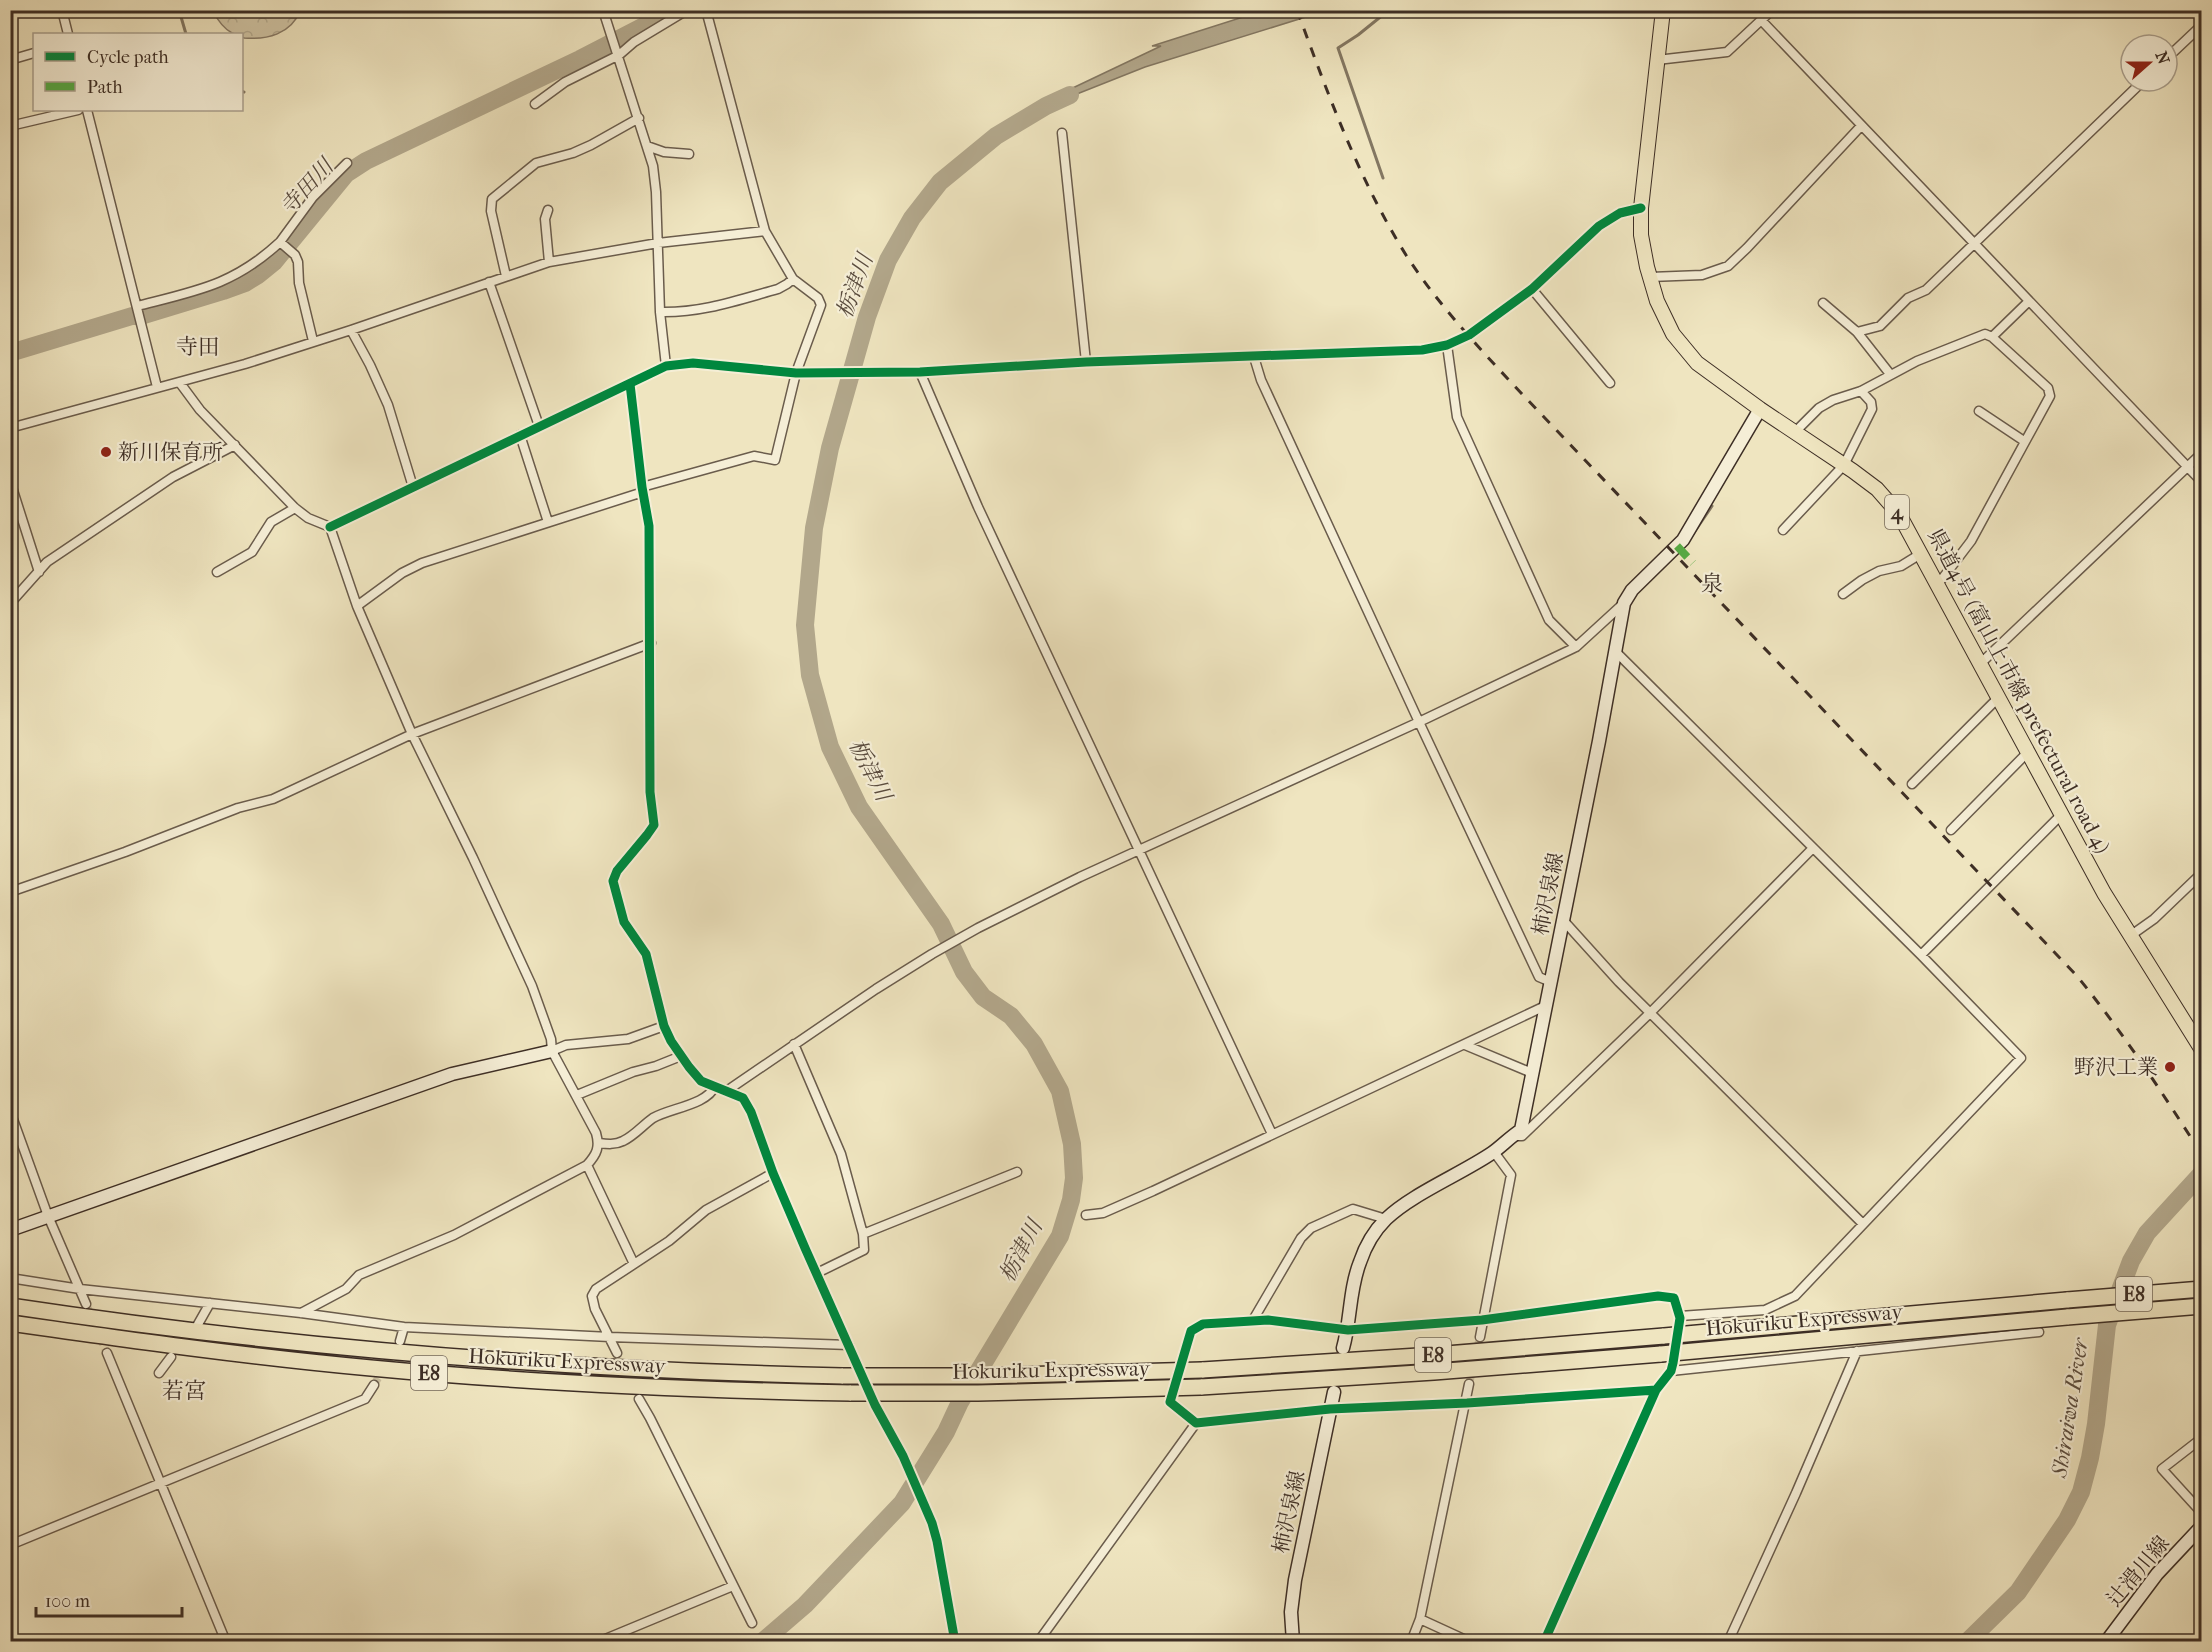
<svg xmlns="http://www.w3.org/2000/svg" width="2212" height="1652" font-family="'IM FELL French Canon','Noto Serif JP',serif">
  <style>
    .forest { fill: url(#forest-crowns); stroke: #877a66; stroke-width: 1.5 }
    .water { fill: #b2a78b; stroke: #837762; stroke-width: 1.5 }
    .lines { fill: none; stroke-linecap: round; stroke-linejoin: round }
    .stream { stroke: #837762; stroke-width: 3 }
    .river { stroke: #b2a78b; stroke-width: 18 }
    .street-tunnel { stroke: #cbc0a1; stroke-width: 8; stroke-dasharray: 8 4; stroke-linecap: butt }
    .street-casing { stroke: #6a5c4c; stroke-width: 11 }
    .secondary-casing { stroke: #3d2e25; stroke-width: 15 }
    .primary-casing { stroke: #3d2e25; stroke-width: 16 }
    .highway-casing { stroke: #3d2e25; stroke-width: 18 }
    .street { stroke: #f5eed6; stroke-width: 8 }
    .secondary { stroke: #f5eed6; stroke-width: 12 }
    .primary { stroke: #efe5c0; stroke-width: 14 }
    .highway { stroke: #efe5c0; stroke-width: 15 }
    .rail { stroke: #3d2e25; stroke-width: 3; stroke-dasharray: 10 10; stroke-linecap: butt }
    .highway-bridge-casing { stroke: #3d2e25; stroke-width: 18; stroke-linecap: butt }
    .highway-bridge { stroke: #efe5c0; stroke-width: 15 }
    .quiet { stroke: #55ab44; stroke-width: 8; stroke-dasharray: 15 8; stroke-linecap: butt }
    .cycleway-casing { stroke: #f5eed6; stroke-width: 13 }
    .cycleway { stroke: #00873e; stroke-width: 9 }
    .poi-dot { fill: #8f2418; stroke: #f5eed6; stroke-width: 2 }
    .labels { text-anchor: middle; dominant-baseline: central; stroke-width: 4.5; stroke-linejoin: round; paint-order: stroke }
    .shield { fill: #f5eed6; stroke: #74685a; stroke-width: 1.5 }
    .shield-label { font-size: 20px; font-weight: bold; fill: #3d2e25 }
    .poi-label { font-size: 21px; fill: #3d2e25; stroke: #f5eed6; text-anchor: start }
    .street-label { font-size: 21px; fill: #3d2e25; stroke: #f5eed6 }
    .water-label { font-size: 22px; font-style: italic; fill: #5a4c3e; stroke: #f5eed6 }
    .neighbourhood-label { font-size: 22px; fill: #3d2e25; stroke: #f5eed6 }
  </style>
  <defs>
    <pattern id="forest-crowns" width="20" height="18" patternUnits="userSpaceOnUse" patternTransform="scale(1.5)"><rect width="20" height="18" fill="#d1c6a6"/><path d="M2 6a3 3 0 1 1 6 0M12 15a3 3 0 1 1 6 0" fill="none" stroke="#b4aa8f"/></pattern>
  </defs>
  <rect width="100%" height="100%" fill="#efe5c0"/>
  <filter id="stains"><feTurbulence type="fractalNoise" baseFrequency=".00333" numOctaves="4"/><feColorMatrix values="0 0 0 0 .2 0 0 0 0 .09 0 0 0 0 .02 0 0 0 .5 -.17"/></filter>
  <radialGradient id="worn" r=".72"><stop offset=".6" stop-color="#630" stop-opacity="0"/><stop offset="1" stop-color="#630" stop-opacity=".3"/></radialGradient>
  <path class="forest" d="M213,11H300C291,34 267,40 244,38C241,34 238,36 232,33C223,28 217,19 213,11Z"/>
  <path class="water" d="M1265,10L1325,11L1145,67L1034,111L1058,95L1161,46H1152Z"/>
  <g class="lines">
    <path class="stream" d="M179,10L186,34
      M242,91L244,92
      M1383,178L1338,48L1358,35L1389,10
      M1691,537L1712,506"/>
    <path class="river" d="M10,353L132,316H141L223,291L245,283L258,275L274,262L346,174L366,161L580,59L644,26L667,10
      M762,1642L805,1605L902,1503L946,1432L960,1402L1060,1236L1071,1200L1074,1178L1072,1144L1060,1091L1034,1044L1011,1016L983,997L964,972L941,924L859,807L830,747L810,675L805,625L814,528L830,448L867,317L888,260L912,218L940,182L996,136L1046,106L1070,95
      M1967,1642L2018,1592L2067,1520L2081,1492L2090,1458L2096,1424L2107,1325L2131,1261L2147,1233L2202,1173"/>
    <path class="street-tunnel" d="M86,1304L107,1353
      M1469,1384L1480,1337
      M374,1385L395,1349"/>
    <g class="street-casing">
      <path id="street" d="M62,10L68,34
        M603,10L653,166L656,192L660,312L666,366
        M1761,20L2202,482
        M2167,58L2202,25
        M10,60L34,53
        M1657,60L1727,52L1772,10
        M535,104L565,82L619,55L634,42L687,10
        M87,110L157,387
        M10,126L78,110
        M1062,133L1086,362
        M647,146L664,152L689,154
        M548,210L545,219L549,262
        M506,276L491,211L492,199L536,163L573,153L591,145L639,118
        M1650,277L1702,275L1728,266L1747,248L1861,126
        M489,282L539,426
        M1532,289L1610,383
        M1823,303L1857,332L1890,374
        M137,306C196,291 234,285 280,242
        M660,312C702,313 738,300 778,289L787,284L793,279
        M351,330L370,365L388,405L413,487
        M1857,332L1880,326L1908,298L1926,290L2143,81
        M313,341L299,283L298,262L295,255L280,242L313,197L347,163
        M1447,345L1457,417L1549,620L1576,647
        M1254,357L1261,380L1419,722L1539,977L1551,982
        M920,372L978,507L1272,1134
        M180,383L200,410L295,508L308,518L330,527L357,606L412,734L473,858L532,986L551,1039L552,1051L596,1133C600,1147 597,1154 587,1165L454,1235L359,1275L346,1289L301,1313
        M630,384L642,487L649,526L650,792L654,825L647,835L617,871L613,881L624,922L646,954L664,1026L671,1041L689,1067L701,1081L743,1098L751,1112L773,1173L805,1248L875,1405L903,1456L932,1523L937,1541L955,1642
        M1979,411L2024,441
        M10,428L245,364L351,330L549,262L658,243L765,231
        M1795,432L1819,408L1833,400L1861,391L1917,361L1985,334L1992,337L2028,302
        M520,435L548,522
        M10,481L39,572
        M642,487L754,456L775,460L796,373L821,305L818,298L793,279L765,231L706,10
        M330,527L666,366L693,363L796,373L920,372L1086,362L1422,350L1447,345L1469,335L1532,289L1599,226L1620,213L1641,208
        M1783,530L1844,465L1872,409L1871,402L1861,391
        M217,572L252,552L271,522L295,508
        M1937,582L1942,579L1971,541L2050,396L2048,388L1992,337
        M1843,594L1862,580L1879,571L1901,566L1922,553
        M10,600L14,599L47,562L173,477L235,445
        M357,606L402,573L422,563L643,492
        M1616,652L1921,955L2021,1058L1795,1296L1765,1310L1680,1316
        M1981,663L2202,453
        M1912,784L1999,697
        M1951,830L2028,752
        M10,892L125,852L238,808L273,799L412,734L651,643
        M1563,920L1619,982L1863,1224
        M2130,936L2154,919L2202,873
        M1921,955L2062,814
        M794,1044L841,1154L863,1234L864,1250L817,1273
        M1465,1045L1532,1073
        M552,1051L566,1045L628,1039L664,1026
        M728,1090L876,989L932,954L978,928L1080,877L1419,722L1576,647L1624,603
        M577,1095L633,1072L656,1066L681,1056
        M10,1111L48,1216L86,1304
        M1518,1136H1522L1650,1013L1813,848
        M599,1143C607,1144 615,1145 623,1141C634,1136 643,1125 653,1118C670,1108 707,1105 715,1086
        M587,1165L634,1264
        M1086,1215L1103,1213L1153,1191L1545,1006
        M863,1234L1017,1172
        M10,1278L80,1289L301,1313L404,1327L610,1337L849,1345
        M1253,1320L1301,1238L1311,1228L1353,1209L1386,1219
        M197,1326L210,1303
        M1480,1337L1511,1175L1494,1152
        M400,1341L404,1327
        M107,1353L226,1642
        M617,1353L595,1309L592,1296L596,1289L669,1241L706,1210L773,1173
        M1671,1371L2039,1332
        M159,1373L171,1357
        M639,1399L650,1418L752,1623
        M2202,1438L2162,1469L2202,1513
        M10,1545L365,1399L374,1385
        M1420,1619L1470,1642
        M598,1642L733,1586
        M1038,1642L1196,1423
        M1411,1642L1420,1619L1469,1384
        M1544,1642L1656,1390L1671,1371L1673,1363L1680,1318L1674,1298L1658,1296L1482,1320L1348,1330L1268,1320L1203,1324L1191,1331L1170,1402L1196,1423L1330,1409L1467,1403L1656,1390
        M1728,1642L1796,1493L1857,1351"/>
    </g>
    <g class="secondary-casing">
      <path id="secondary" d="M10,1230L452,1074L552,1051
        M1343,1348C1351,1320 1349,1290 1360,1262C1365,1247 1374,1231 1386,1219C1412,1194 1461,1174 1492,1153C1502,1146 1510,1137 1521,1130L1599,741L1624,603L1632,590L1683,540L1760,409
        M1293,1642L1291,1612L1295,1580L1334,1392
        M2106,1642L2157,1574L2202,1526"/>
    </g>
    <g class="primary-casing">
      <path id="primary" d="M1663,10L1641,208V235L1647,267L1657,301L1673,334L1697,363L1760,409L1853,471L1877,489L1899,514L2104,893L2202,1050"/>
    </g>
    <g class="highway-casing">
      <path id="highway" d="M2067,1300L2202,1289
        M10,1306C288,1348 563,1370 843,1376
        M2067,1317L2202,1306
        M10,1323C130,1340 250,1357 371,1368C530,1383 691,1390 851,1393
        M1202,1370L1434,1355L1664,1336
        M1201,1387L1434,1372L1661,1354"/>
    </g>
    <use href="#street" class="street"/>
    <use href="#secondary" class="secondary"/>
    <use href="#primary" class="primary"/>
    <use href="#highway" class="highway"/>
    <path class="rail" d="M1297,10C1328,94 1358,178 1406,255C1439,306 1481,350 1522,394L2077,976C2124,1034 2162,1092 2202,1155"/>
    <g class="highway-bridge-casing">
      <path id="highway-bridge" d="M1664,1336L2067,1300
        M1661,1354L2067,1317
        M843,1376H982L1202,1370
        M851,1393H978L1201,1387"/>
    </g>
    <use href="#highway-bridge" class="highway-bridge"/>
    <path class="quiet" d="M1677,546L1693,563"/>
    <g class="cycleway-casing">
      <path id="cycleway" d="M630,384L642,487L649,526L650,792L654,825L647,835L617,871L613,881L624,922L646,954L664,1026L671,1041L689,1067L701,1081L743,1098L751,1112L773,1173L805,1248L875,1405L903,1456L932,1523L937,1541L955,1642
        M330,527L666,366L693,363L796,373L920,372L1086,362L1422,350L1447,345L1469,335L1532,289L1599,226L1620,213L1641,208
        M1544,1642L1656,1390L1671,1371L1673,1363L1680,1318L1674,1298L1658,1296L1482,1320L1348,1330L1268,1320L1203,1324L1191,1331L1170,1402L1196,1423L1330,1409L1467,1403L1656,1390"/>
    </g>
    <use href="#cycleway" class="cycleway"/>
  </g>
  <g class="poi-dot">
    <circle cx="106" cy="452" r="6"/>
    <circle cx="2170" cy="1067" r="6"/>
  </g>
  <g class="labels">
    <g class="shield">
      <rect x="1885" y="495" width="24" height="34" rx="4.5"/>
      <rect x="2116" y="1277" width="36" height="34" rx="4.5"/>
      <rect x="1415" y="1338" width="36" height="34" rx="4.5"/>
      <rect x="411" y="1356" width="36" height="34" rx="4.5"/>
    </g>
    <g class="shield-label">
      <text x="1897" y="512">4</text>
      <text x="2134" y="1294">E8</text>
      <text x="1433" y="1355">E8</text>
      <text x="429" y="1373">E8</text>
    </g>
    <g class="poi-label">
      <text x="118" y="452">新川保育所</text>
      <text x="2158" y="1067" text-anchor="end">野沢工業</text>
    </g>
    <g class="street-label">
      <text transform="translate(2019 691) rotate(62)">県道4号 (富山上市線 prefectural road 4)</text>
      <text transform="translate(1548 894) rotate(-79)">柿沢泉線</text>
      <text transform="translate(1804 1320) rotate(-5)">Hokuriku Expressway</text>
      <text transform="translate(567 1361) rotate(3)">Hokuriku Expressway</text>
      <text transform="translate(1051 1370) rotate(-1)">Hokuriku Expressway</text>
      <text transform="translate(1289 1512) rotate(-78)">柿沢泉線</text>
      <text transform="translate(2138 1571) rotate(-50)">辻滑川線</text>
    </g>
    <g class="water-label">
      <text transform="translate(307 187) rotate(-48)">寺田川</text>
      <text transform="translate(855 286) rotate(-70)">栃津川</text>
      <text transform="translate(870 770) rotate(63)">栃津川</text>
      <text transform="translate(1021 1251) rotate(-62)">栃津川</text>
      <text transform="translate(2070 1408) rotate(-81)">Shiraiwa River</text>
    </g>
    <g class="neighbourhood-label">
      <text x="198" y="347">寺田</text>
      <text x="1712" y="584">泉</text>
      <text x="184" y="1391">若宮</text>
    </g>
  </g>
  <rect width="2212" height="1652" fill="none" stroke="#efe5c0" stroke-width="36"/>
  <rect x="12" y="12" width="2188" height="1628" fill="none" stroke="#3d2e25" stroke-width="3"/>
  <rect x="18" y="18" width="2176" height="1616" fill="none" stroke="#3d2e25" stroke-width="1.5"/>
  <rect x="33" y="33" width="210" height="78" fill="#f5eed6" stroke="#aba18f" stroke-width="1.5"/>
  <rect x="45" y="52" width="30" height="9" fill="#00873e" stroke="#aba18f" stroke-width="1.5"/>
  <text x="87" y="63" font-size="18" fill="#3d2e25">Cycle path</text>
  <rect x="45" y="82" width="30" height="9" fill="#55ab44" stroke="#aba18f" stroke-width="1.5"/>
  <text x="87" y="93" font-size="18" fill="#3d2e25">Path</text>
  <g transform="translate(2149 63) rotate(69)"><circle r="28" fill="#f5eed6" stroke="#aba18f" stroke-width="1.5"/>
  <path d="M0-4.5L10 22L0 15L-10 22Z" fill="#8f2418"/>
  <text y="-9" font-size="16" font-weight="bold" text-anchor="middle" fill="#3d2e25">N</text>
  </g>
  <path d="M36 1607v9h146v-9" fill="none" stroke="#3d2e25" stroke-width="3"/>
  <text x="45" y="1607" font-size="18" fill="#3d2e25" stroke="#f5eed6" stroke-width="4.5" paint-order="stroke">100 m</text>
  <rect width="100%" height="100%" filter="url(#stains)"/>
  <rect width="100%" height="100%" fill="url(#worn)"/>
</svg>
